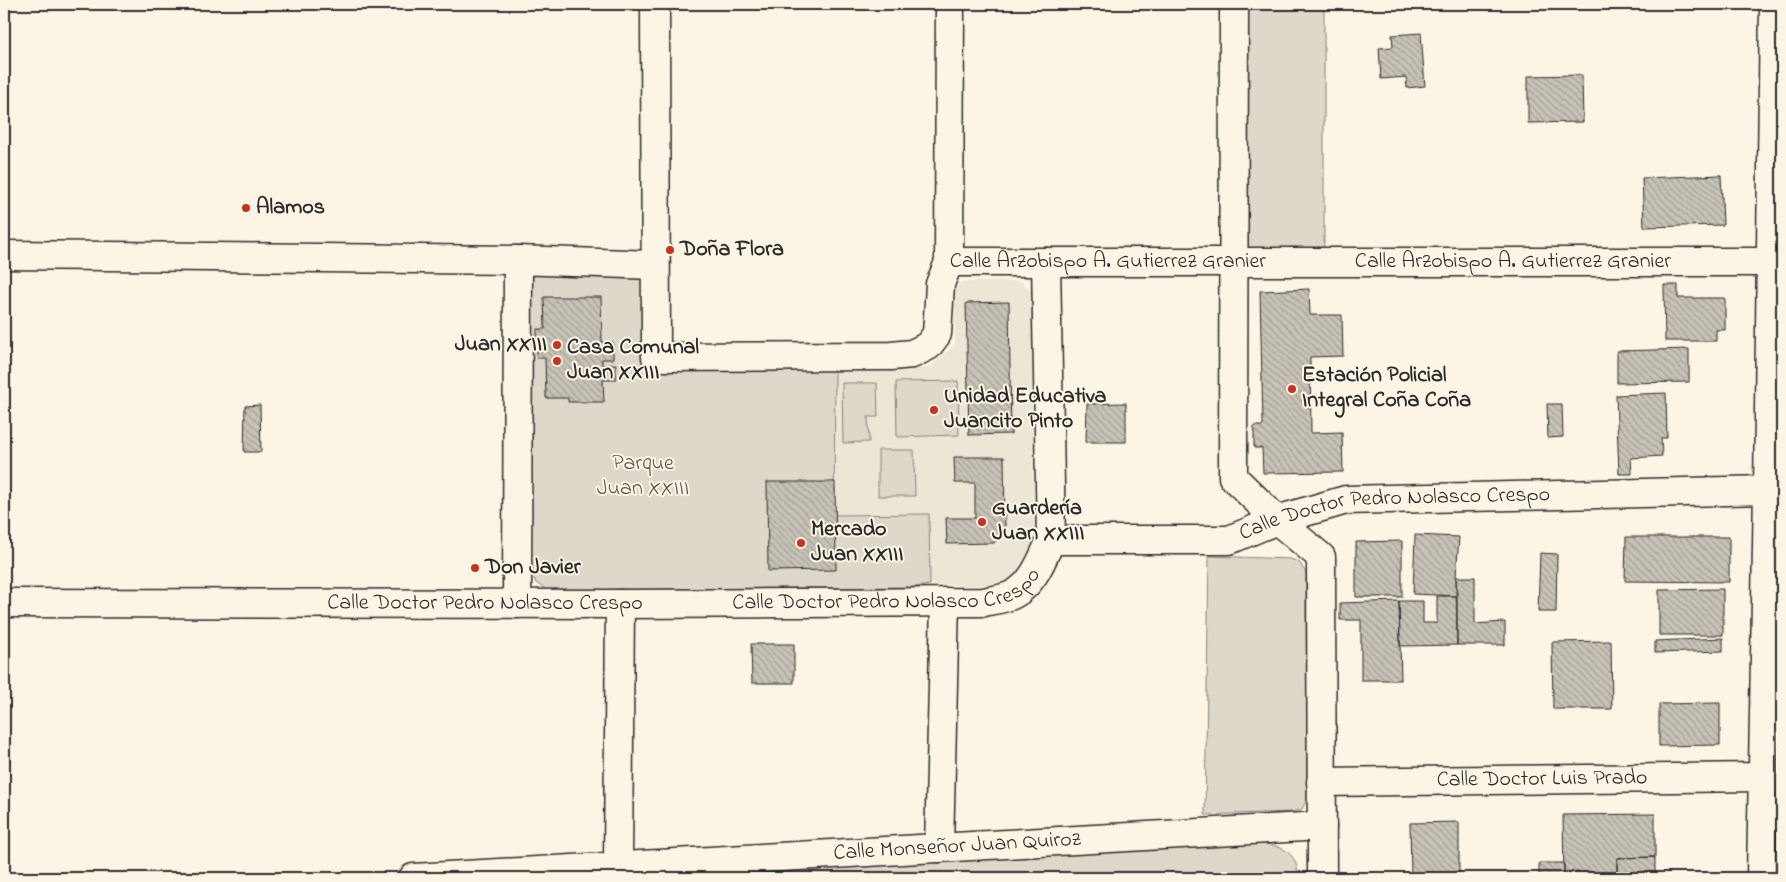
<svg xmlns="http://www.w3.org/2000/svg" width="1786" height="882" font-family="'Indie Flower',sans-serif">
  <style>
    .built { fill: #ece6d7 }
    .park { fill: #ded8ca; stroke: #84827a }
    .building { fill: url(#building-back-hatch); stroke: #2b2b2b }
    .lines { fill: none; stroke-linecap: round; stroke-linejoin: round }
    .minor-casing { stroke: #2b2b2b; stroke-width: 31 }
    .minor { stroke: #fcf5e5; stroke-width: 28 }
    .poi-dot { fill: #c8321e; stroke: #fcf5e5; stroke-width: 2 }
    .labels { text-anchor: middle; dominant-baseline: central; stroke-width: 4; stroke-linejoin: round; paint-order: stroke }
    .poi-label { font-size: 22px; font-weight: bold; fill: #2b2b2b; stroke: #fcf5e5; text-anchor: start }
    .street-label { font-size: 22px; fill: #2b2b2b; stroke: #fcf5e5 }
    .park-label { font-size: 22px; fill: #585653; stroke: #fcf5e5 }
  </style>
  <defs>
    <pattern id="building-back-hatch" width="6" height="6" patternUnits="userSpaceOnUse" patternTransform="scale(1.25)"><rect width="6" height="6" fill="#c8c3b7"/><path d="M-1 5l2 2M0 0l6 6M5-1l2 2" fill="none" stroke="#a39f95"/></pattern>
  </defs>
  <rect width="100%" height="100%" fill="#fcf5e5"/>
  <filter id="ink" filterUnits="userSpaceOnUse"><feTurbulence type="fractalNoise" baseFrequency=".02" numOctaves="2"/><feDisplacementMap in="SourceGraphic" scale="10" xChannelSelector="R" yChannelSelector="G"/><feConvolveMatrix kernelMatrix="1 2 1 2 8 2 1 2 1" color-interpolation-filters="sRGB"/></filter>
  <g filter="url(#ink)">
    <path class="built" d="M1021,281L1032,292L1033,451L1035,531L1031,552L1021,574L1003,585H930L929,514L834,515L835,370L929,368L955,344L954,291L961,282Z"/>
    <path class="park" d="M1246,4H1324V248L1251,249L1247,246L1245,240Z
      M541,272L643,278L645,355L835,370L834,515L929,514L930,585L916,587L547,590L536,583L529,566V287L533,277Z
      M958,381L959,435L897,437L896,382Z
      M842,383H877L878,417H868L869,442L843,443Z
      M878,450H914L915,496H878Z
      M1209,556L1290,559L1299,562L1306,573L1307,800L1301,810L1289,812L1205,815Z
      M1245,842C1272,844 1298,845 1298,878H667Z"/>
    <path class="building" d="M1421,33L1425,86L1407,88L1406,77L1381,79L1379,48L1393,47L1392,35Z
      M1582,75L1583,122L1528,123V76Z
      M1721,175L1723,225L1644,227L1642,178Z
      M1664,285H1678V298H1725V330H1716V341H1665Z
      M1309,289L1310,315H1342L1343,356L1310,357L1311,433L1342,432L1343,472L1263,473L1262,448H1254V426H1263L1260,291Z
      M544,297H601L602,342H613V359H602V365L616,364V380H603L604,402H568V398H546L545,358H537V329H545Z
      M1009,302L1011,434L969,435L966,303Z
      M1689,349V382L1617,383V351Z
      M1666,393L1667,438H1661L1662,456L1631,458L1632,474H1619L1616,395Z
      M1126,403V442H1086L1087,404Z
      M1547,404H1562L1563,437L1548,438Z
      M260,405L261,452H244L245,406Z
      M954,457H1004L1005,530L994,543L947,544L946,518H975V483H955Z
      M767,482H835L836,570L768,571Z
      M1415,535L1459,537L1456,577L1457,596L1413,594Z
      M1626,537H1729V582L1625,581Z
      M1402,541V597H1356V542Z
      M1540,553L1557,554L1556,612H1538Z
      M1456,577H1475V624L1505,622V645H1457Z
      M1723,589V635H1659V590Z
      M1437,596H1457V645L1400,646L1399,601H1423V623H1437Z
      M1399,601L1401,680H1361V620H1340V603Z
      M1723,638V651L1655,653V641Z
      M1611,641L1612,709H1553L1552,642Z
      M751,644H794V683H752Z
      M1720,703V745L1659,746V704Z
      M1655,814V857L1617,858V878H1564L1563,815Z
      M1459,822V878H1411L1410,823Z
      M1655,857V878H1617V858Z
      M1539,863H1564V878H1539Z"/>
    <g class="lines">
      <g class="minor-casing">
        <g id="minor">
          <path d="M655,4L656,357L891,356L912,354L928,346L937,334L940,284L949,262L950,4"/>
          <path d="M1234,4L1233,477L1277,520L1321,557L1322,878"/>
          <path d="M4,255L518,260L654,265"/>
          <path id="s1" d="M949,262H1770"/>
          <path d="M1046,262L1051,540"/>
          <path id="s2" d="M4,603L620,604L984,602C993,600 1005,599 1014,594C1034,583 1042,559 1051,540H1229L1277,520L1346,500L1768,490"/>
          <path d="M517,604L518,260"/>
          <path id="s3" d="M1321,782L1763,777"/>
          <path d="M939,848L945,602"/>
          <path d="M618,866L620,604"/>
          <path id="s4" d="M413,878L1322,826"/>
          <path d="M1761,878L1768,490L1774,4"/>
        </g>
      </g>
      <use href="#minor" class="minor"/>
    </g>
  </g>
  <g class="poi-dot">
    <circle cx="246" cy="208" r="5"/>
    <circle cx="670" cy="250" r="5"/>
    <circle cx="557" cy="345" r="5"/>
    <circle cx="557" cy="361" r="5"/>
    <circle cx="1292" cy="389" r="5"/>
    <circle cx="934" cy="410" r="5"/>
    <circle cx="982" cy="522" r="5"/>
    <circle cx="801" cy="543" r="5"/>
    <circle cx="475" cy="568" r="5"/>
  </g>
  <g class="labels">
    <g class="poi-label">
      <text x="256" y="208">Alamos</text>
      <text x="680" y="250">Doña Flora</text>
      <text x="547" y="345" text-anchor="end">Juan XXIII</text>
      <text x="567" y="348">Casa Comunal<tspan x="567" dy="25">Juan XXIII</tspan></text>
      <text x="1302" y="376">Estación Policial<tspan x="1302" dy="25">Integral Coña Coña</tspan></text>
      <text x="944" y="397">Unidad Educativa<tspan x="944" dy="25">Juancito Pinto</tspan></text>
      <text x="992" y="509">Guardería<tspan x="992" dy="25">Juan XXIII</tspan></text>
      <text x="811" y="530">Mercado<tspan x="811" dy="25">Juan XXIII</tspan></text>
      <text x="485" y="568">Don Javier</text>
    </g>
    <g class="street-label">
      <text stroke="none"><textPath href="#s1" startOffset="564">Calle Arzobispo A. Gutierrez Granier</textPath></text>
      <text stroke="none"><textPath href="#s1" startOffset="159">Calle Arzobispo A. Gutierrez Granier</textPath></text>
      <text stroke="none"><textPath href="#s2" startOffset="1426">Calle Doctor Pedro Nolasco Crespo</textPath></text>
      <text stroke="none"><textPath href="#s2" startOffset="886">Calle Doctor Pedro Nolasco Crespo</textPath></text>
      <text stroke="none"><textPath href="#s2" startOffset="481">Calle Doctor Pedro Nolasco Crespo</textPath></text>
      <text stroke="none"><textPath href="#s3" startOffset="221">Calle Doctor Luis Prado</textPath></text>
      <text stroke="none"><textPath href="#s4" startOffset="545">Calle Monseñor Juan Quiroz</textPath></text>
    </g>
    <g class="park-label">
      <text x="643" y="464">Parque<tspan x="643" dy="25">Juan XXIII</tspan></text>
    </g>
  </g>
  <rect width="1786" height="882" fill="none" stroke="#fcf5e5" stroke-width="20"/>
  <rect x="10" y="10" width="1766" height="862" fill="none" stroke="#2b2b2b" stroke-width="2" filter="url(#ink)"/>
</svg>
